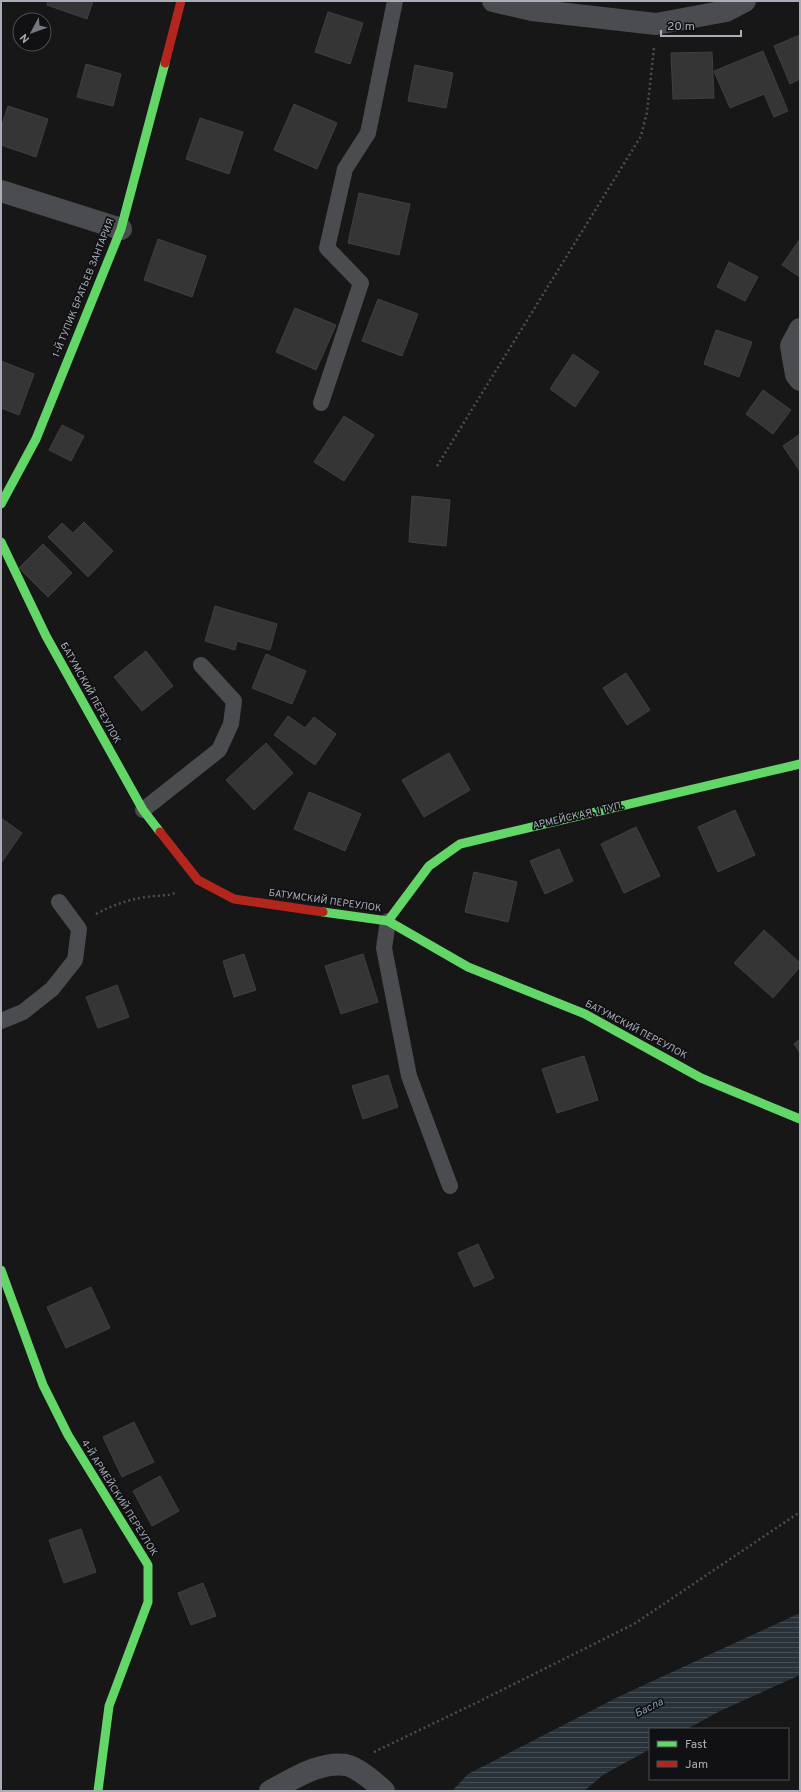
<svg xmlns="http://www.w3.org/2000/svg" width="801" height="1792" font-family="Overpass,sans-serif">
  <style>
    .water { fill: url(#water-rules) }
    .building { fill: #353536; stroke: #3f4043 }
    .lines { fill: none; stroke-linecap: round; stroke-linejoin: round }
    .path { stroke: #4d4e52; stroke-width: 2.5; stroke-dasharray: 2 3; stroke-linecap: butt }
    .lane { stroke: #4b4c50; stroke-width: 16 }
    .street { stroke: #4b4c50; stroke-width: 22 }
    .fast { stroke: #63d668; stroke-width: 9 }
    .jam { stroke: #b3261e; stroke-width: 9 }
    .labels { text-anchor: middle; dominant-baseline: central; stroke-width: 3.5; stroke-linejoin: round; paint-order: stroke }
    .street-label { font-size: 10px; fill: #a8adb8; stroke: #111113 }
    .water-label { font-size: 11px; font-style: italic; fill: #7f9bb3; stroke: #111113 }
  </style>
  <defs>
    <pattern id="water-rules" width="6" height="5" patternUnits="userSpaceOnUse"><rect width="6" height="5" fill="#2a3239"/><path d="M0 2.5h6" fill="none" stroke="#464d54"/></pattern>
  </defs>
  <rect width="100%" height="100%" fill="#171717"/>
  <path class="water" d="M800,1613V1675L720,1711L687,1729H650V1749L603,1775L584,1791H452L468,1774L618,1697Z"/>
  <path class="building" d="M48,1H93L87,19L47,5Z
    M328,12L363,23L350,64L315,52Z
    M800,35V79L790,84L774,46Z
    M763,51L788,111L774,117L764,94L730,108L714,71Z
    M712,52L714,98L673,99L671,53Z
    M86,64L121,74L113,106L77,97Z
    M415,65L453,73L446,108L408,101Z
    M294,104L337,123L317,169L274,150Z
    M8,106L48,119L36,157L1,145V128Z
    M200,118L243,132L229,174L186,159Z
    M359,193L410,204L399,255L348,243Z
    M158,239L206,256L192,297L144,280Z
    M800,239V277L782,265Z
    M729,262L758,277L745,301L717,287Z
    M378,299L418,314L402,356L362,341Z
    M295,308L336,325L316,370L276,352Z
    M716,330L752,342L739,377L704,364Z
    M573,354L599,372L575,407L550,389Z
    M1,361L34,374L19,415L1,408Z
    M763,390L791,410L773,434L746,414Z
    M344,416L374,435L344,481L314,462Z
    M62,425L84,436L71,461L49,450Z
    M800,434V471L783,446Z
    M412,496L450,500L446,546L409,542Z
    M84,522L113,551L88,577L48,537L62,523L73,533Z
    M43,544L72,573L48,597L19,568Z
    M215,606L277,624L270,650L237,641L235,650L205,641Z
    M146,651L173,686L142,711L114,677Z
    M266,654L306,671L292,704L252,688Z
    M626,673L650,710L627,725L603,688Z
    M288,716L305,728L314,717L336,734L315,765L274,735Z
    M266,743L293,773L254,810L226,780Z
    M449,753L470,790L424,817L402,780Z
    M309,792L361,814L345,851L294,829Z
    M735,810L755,855L718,872L698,827Z
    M1,818L22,833L1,863Z
    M636,827L660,876L624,893L601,844Z
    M559,849L573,881L545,894L530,861Z
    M474,872L517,882L508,922L465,912Z
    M764,930L800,963V967L773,998L734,963Z
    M244,954L256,990L234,997L223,961Z
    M363,954L378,1002L341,1014L325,966Z
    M117,985L129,1017L98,1028L86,997Z
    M800,1039V1053L794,1044Z
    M584,1056L598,1100L557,1113L542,1069Z
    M388,1075L398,1107L363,1119L352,1086Z
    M478,1244L494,1278L474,1287L458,1253Z
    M91,1287L110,1328L66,1348L47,1307Z
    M134,1422L154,1462L122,1477L103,1437Z
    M160,1476L179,1511L152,1526L133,1491Z
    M81,1529L96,1572L64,1583L49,1540Z
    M203,1583L216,1616L191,1625L178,1593Z"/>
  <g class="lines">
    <path class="path" d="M437,466L641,136L647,112L654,48
      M96,914C113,905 127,900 146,897C156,895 168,897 177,892
      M374,1752L476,1703L634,1624L800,1512"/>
    <path class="lane" d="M321,403L361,283L327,248L345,169L368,133L395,1
      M143,810L219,750L231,724L234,701L201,665
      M388,921L384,948L409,1076L450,1186
      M1,1021L23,1012L52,989L75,960L79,929L59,902"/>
    <path class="street" d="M493,1L532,10L656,24L726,11L745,1
      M1,191L121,229
      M800,329L791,346L796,375L800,380
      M270,1791C292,1780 319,1761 346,1765C357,1767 376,1783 384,1791"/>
    <path class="fast" d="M1,504L36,439L121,229L165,63
      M1,542L46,636L143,810L160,832
      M323,912L388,921L468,967L585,1014L701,1078L800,1119
      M388,921L429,866L460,844L800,764
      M1,1270L43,1385L68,1435L148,1565V1602L109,1706L98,1791"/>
    <path class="jam" d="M165,63L181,1
      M160,832L198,880L234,899L323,912"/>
  </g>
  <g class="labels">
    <g class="street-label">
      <text transform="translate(84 288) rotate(-68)">1-Й ТУПИК БРАТЬЕВ ЗАНТАРИЯ</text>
      <text transform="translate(90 693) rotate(61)">БАТУМСКИЙ ПЕРЕУЛОК</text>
      <text transform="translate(578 816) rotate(-13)">АРМЕЙСКАЯ, 1 ТУП.</text>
      <text transform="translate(325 901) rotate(8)">БАТУМСКИЙ ПЕРЕУЛОК</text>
      <text transform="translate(636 1030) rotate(28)">БАТУМСКИЙ ПЕРЕУЛОК</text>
      <text transform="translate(119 1498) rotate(58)">4-Й АРМЕЙСКИЙ ПЕРЕУЛОК</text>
    </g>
    <g class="water-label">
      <text transform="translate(649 1708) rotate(-26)">Басла</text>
    </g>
  </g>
  <rect width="801" height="1792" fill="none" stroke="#a8adb8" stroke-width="4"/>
  <rect x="649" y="1728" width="140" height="52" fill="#111113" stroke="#4d4f55"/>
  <rect x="657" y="1741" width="20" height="6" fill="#63d668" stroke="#4d4f55"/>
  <text x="685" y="1748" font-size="12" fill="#a8adb8">Fast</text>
  <rect x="657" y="1761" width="20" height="6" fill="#b3261e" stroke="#4d4f55"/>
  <text x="685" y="1768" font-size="12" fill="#a8adb8">Jam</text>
  <g transform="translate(32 32) rotate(229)"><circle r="19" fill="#111113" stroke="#4d4f55"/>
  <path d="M0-3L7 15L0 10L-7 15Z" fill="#757880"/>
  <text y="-6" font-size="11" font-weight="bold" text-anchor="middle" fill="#a8adb8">N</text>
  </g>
  <path d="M661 30v6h80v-6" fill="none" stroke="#a8adb8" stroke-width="2"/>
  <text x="667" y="30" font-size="12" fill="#a8adb8" stroke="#111113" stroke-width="3" paint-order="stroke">20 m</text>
</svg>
